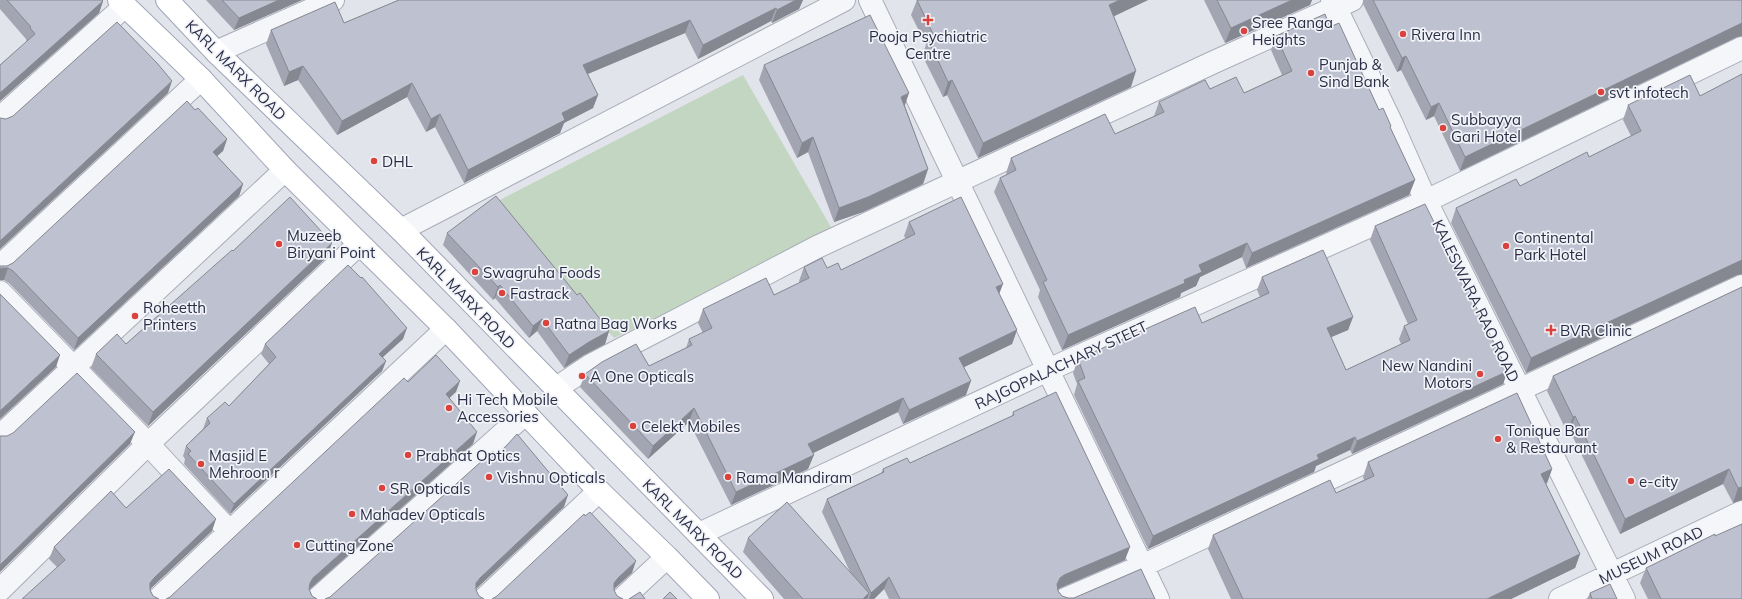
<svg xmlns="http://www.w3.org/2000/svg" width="1742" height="599" font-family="Mulish,sans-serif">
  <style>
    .green { fill: #c3d6c2 }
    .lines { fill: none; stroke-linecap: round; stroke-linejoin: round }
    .minor-casing { stroke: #aaadb9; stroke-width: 24 }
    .major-casing { stroke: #a0a5b8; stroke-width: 24 }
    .minor { stroke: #f5f6f9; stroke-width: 22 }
    .major { stroke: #fff; stroke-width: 22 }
    .wall { fill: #a3a6b2 }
    .shaded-wall { fill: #858791 }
    .building { fill: #bec1cf; stroke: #858791 }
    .poi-dot { fill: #da433d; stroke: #f2f3f8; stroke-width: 1.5 }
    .labels { text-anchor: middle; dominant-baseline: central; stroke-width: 3.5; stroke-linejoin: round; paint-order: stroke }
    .poi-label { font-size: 15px; fill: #282d45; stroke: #f2f3f8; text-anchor: start }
    .street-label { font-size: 15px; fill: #282d45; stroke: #f2f3f8 }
  </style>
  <rect width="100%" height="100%" fill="#e2e4eb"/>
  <path class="green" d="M743,75L835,234L614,338L496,202Z"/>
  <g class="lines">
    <g class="minor-casing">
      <path id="minor" d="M870,0L1158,599
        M1332,0L1391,122L1426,201L1624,599
        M216,52L333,0
        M0,118L125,6
        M401,230L844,0
        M0,266L201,79
        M0,292L148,444L230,532
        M555,389L591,365L817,247L1214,62L1352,0
        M0,436L285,170
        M699,534L1048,370L1426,201L1742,48
        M0,590L148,444L359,244
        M158,599L446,329
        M317,599L525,414
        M484,599L599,491
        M622,599L667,557
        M1065,599L1142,566L1742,286
        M1560,599L1742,512"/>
    </g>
    <g class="major-casing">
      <path id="major" d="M119,0L201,79L285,170L446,329L599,491L667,557L708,599
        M167,0L216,52L401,230L762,599"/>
    </g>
    <use href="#minor" class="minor"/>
    <use href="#major" class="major"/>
  </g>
  <path class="wall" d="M0,0H102L103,1L99,13L0,101V65L27,42L26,40V39L0,9Z
    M206,0H302L234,30Z
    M399,0H803L799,9L772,23L771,21L698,59L685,33L588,74L598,95L593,108L564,123L560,133L464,183L435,127L426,132L407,97L337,135L298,80L284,86L266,44L271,30L344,23Z
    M917,0H1148L1114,16L1131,87L978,158L947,95L943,97L922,55L926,45L911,15Z
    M1204,0H1312L1310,5L1225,43Z
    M1363,0H1742V36L1737,37L1460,171L1434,116L1426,120L1401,70L1397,72L1363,4Z
    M1330,27L1379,110L1390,128L1415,180L1409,195L1246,268L1242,257L1200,277L1196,286L1181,293L1180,297L1062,350L1038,297L1040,290L994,192L1000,178L1007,174L1006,173L1011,158L1115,134L1154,116L1159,102L1210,89L1244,93L1282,75L1271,50L1276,36Z
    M764,65L905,106L928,169L923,184L863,212L834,222L808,152L797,158L759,80Z
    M1742,74V274L1737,275L1526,373L1451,223L1456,208L1520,186L1589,157L1631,136L1623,120L1628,105L1700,96Z
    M195,110L227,139L223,151L217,156L243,184L239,196L74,350L9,283L4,280H0V266H7L13,263Z
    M909,222L999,294L1017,330L1012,344L964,367L966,395L903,424L898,412L813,453L808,469L731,505L689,422L648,459L580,387L585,374L649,366L686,348L689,339L703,333L698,323L703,309L774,295L800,283L799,281L804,267L827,268L841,270L906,239L904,236Z
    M1375,226L1503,384L1352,454L1350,450L1316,466L1314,472L1148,549L1074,395L1077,384L1073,373L1078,359L1202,323L1260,297L1257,290L1262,277L1353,317L1348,330L1331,337L1346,370L1401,344L1399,339L1404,326L1408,324L1370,240Z
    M447,233L577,295L609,331L605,344L584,355L564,368L537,331L529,338L495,298L493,300L443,245Z
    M233,251L327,257L148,426L91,368L96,354L126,344Z
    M1742,287V500L1733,503L1723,484L1620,534L1570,431L1567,432L1547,391L1553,376Z
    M403,339L383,357L386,361L382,371L230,514L184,464L185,459L183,456L186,446L203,429L207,418L229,406L269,364L261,354L265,344Z
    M1013,412L1125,560L1060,588L1058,589V591L1062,596L1068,598L1155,599H889L884,589L874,599H784L743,552L748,538L851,574L822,512L827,499L881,473L883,469L910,463L1012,416Z
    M1368,462L1552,469L1547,483L1546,484L1580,554L1575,568L1511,599H1231L1208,549L1213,535L1336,493L1364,480L1363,477Z
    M126,508L212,531L150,589L153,596L57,567L49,559L54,547Z
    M1715,536L1742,599H1648L1640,583L1646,568Z
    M1590,593L1617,599H1587Z"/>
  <path class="shaded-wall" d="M279,0H302L234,30L239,18Z
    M796,0H803L799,9L772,23L777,10Z
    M1120,0H1148L1104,21L1109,5Z
    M1292,0H1312L1310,5L1225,43L1231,28Z
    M103,1L99,13L0,101V93Z
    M776,8L771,21L698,59L703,45Z
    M690,20L685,33L578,78L583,65Z
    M1742,23V36L1737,37L1460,171L1465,157Z
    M1406,56L1401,70L1397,72L1402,58Z
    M303,66L298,80L284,86L289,72Z
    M1136,71L1131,87L978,158L983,143Z
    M952,80L947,95L943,97L948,82Z
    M172,81L168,93L0,249V241Z
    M412,83L407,97L337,135L342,121Z
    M909,93L904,108L901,97Z
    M598,95L593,108L564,123L560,133L464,183L468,170L562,113Z
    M1439,103L1434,116L1426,120L1431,107Z
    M440,114L435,127L426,132L431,119Z
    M813,137L808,152L797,158L802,143Z
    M227,139L223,151L209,163L213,152Z
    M928,169L923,184L863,212L834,222L839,208Z
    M1415,180L1409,195L1246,268L1252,253Z
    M243,184L239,196L74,350L78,338Z
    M332,243L327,257L148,426L153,412Z
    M1247,243L1242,257L1200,277L1196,286L1181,293L1180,297L1062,350L1068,335L1184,280L1199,265Z
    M1742,260V274L1737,275L1526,373L1531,358Z
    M2,268H8L4,280H0V269Z
    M1003,284L998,297L996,287Z
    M500,285L495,298L493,300L498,287Z
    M1353,317L1348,330L1322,341L1327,328Z
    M542,319L537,331L529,338L533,326Z
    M407,328L403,339L375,364L379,354Z
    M1017,330L1012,344L954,372L959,358Z
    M609,331L605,344L584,355L564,368L569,355L589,342Z
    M60,355L56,367L0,419V411Z
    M386,361L382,371L230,514L234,504Z
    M1508,371L1503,384L1352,454L1357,441Z
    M460,381L456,392L441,406L446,394Z
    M971,381L966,395L903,424L909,410Z
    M903,398L898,412L803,458L808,444Z
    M694,408L689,422L648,459L653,446Z
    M1575,416L1570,431L1567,432L1573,417Z
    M135,432L130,444L0,572V565Z
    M477,432L473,444L309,590L310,583L313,578Z
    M1355,437L1350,450L1316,466L1314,472L1148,549L1153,536L1317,455Z
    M814,455L808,469L731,505L736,492Z
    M1552,469L1547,483L1536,488L1541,474Z
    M1729,469L1723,484L1620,534L1625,519Z
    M1742,487V500L1733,503L1738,488Z
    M568,495L564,507L475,590L476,583L480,578Z
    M216,519L212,531L149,590L150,583L154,578Z
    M1130,547L1125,560L1060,588L1055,591L1053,597L1060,578L1064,575Z
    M1580,554L1575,568L1511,599H1487Z
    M636,561L632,573L613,590L614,583L618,578Z
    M889,577L884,589L874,599H869L871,593Z
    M869,593L867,599H863Z"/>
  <path class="building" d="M7,0H102L103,1L0,93V65L35,34L30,28L31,27Z
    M222,0H279L239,18Z
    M399,0H796L777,10L776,8L703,45L690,20L583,65L598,95L562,113L565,120L468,170L440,114L431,119L412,83L342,121L303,66L289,72L271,30L335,2L344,23Z
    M917,0H1120L1109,5L1136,71L983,143L952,80L948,82L928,39L934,36Z
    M1217,0H1292L1231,28Z
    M1373,0H1742V23L1465,157L1439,103L1431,107L1406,56L1402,58Z
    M1325,14L1330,27L1339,23L1379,110L1383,108L1391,126L1390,127L1415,180L1252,253L1247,243L1199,265L1202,272L1184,280L1185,283L1068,335L1043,282L1047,280L1000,178L1016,170L1011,158L1105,114L1115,134L1164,112L1159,102L1205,80L1210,89L1236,77L1244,93L1292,71L1276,36Z
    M870,15L909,93L901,97L928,169L868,197L839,208L813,137L802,143L764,65Z
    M117,22L157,63L172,81L0,241V118L6,119L13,116Z
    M1742,74V260L1531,358L1456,208L1516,179L1520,186L1587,152L1589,157L1641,131L1628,105L1690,75L1700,96Z
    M187,101L195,110L198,108L227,139L213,152L243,184L78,338L13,271L8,268H2L0,269V266H7L13,263Z
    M496,196L577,295L580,293L609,331L589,342L569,355L542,319L533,326L500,285L498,287L447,233Z
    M290,197L332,243L153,412L96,354L117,334L126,344L232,250L233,251Z
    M961,197L1003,284L996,287L1017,330L959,358L971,381L909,410L903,398L808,444L814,455L736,492L694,408L653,446L585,374L602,362L636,344L649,366L692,345L689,339L712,328L703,309L766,278L774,295L809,278L804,267L822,258L827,268L838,263L841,270L915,234L909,222Z
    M1425,204L1508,371L1357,441L1355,437L1317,455L1319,459L1153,536L1078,381L1085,378L1078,359L1195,307L1202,323L1269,293L1262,277L1323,250L1353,317L1327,328L1346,370L1410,340L1404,326L1417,320L1375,226Z
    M348,265L361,278L362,277L407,328L379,354L386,361L234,504L188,454L191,451L186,446L210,423L207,418L225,402L229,406L276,357L265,344Z
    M1742,287V487L1738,488L1729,469L1625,519L1575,416L1573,417L1553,376Z
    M0,294L60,355L0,411Z
    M436,355L460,381L446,394L477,432L313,578L310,583L309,589L312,596L317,599H166L170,597L404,378L408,382Z
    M77,373L135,432L0,565V436H7L13,433Z
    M1056,392L1130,547L1064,575L1060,578L1057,584L1058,591L1062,596L1068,598H1074L1141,569L1155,599H900L889,577L871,593L827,499L884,472L883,469L907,458L910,463L1014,415L1013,412Z
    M1517,393L1552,469L1541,474L1580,554L1487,599H1243L1213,535L1330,480L1336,493L1374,476L1368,462Z
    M517,434L568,495L480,578L476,583V590L479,596L484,599H325L330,597L493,451L497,456Z
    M169,469L216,519L154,578L150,583V590L153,596L159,599H22L65,560L54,547L111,491L126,508Z
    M787,502L869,593L863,599H803L748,538Z
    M590,512L636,561L618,578L614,583V590L617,596L623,599H492L497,596L584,514L585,516Z
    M1742,524V599H1661L1646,568L1715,534V536Z
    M1610,584L1617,599H1592L1590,593Z
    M640,592L645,599H629Z
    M670,592L677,599H663Z"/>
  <g class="poi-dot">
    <path d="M926 14h4v4h4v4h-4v4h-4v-4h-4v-4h4z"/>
    <circle cx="1244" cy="31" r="4"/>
    <circle cx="1403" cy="34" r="4"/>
    <circle cx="1311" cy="73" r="4"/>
    <circle cx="1601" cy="92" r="4"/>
    <circle cx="1443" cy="128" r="4"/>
    <circle cx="374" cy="161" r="4"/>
    <circle cx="279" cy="244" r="4"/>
    <circle cx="1506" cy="246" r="4"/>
    <circle cx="475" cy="272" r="4"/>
    <circle cx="502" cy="293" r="4"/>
    <circle cx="135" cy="316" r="4"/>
    <circle cx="546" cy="323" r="4"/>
    <path d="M1549 324h4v4h4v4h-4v4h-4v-4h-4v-4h4z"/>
    <circle cx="1480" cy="374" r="4"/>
    <circle cx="582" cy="376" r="4"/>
    <circle cx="449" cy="408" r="4"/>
    <circle cx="633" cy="426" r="4"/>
    <circle cx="1498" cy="439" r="4"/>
    <circle cx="408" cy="455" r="4"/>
    <circle cx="201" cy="464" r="4"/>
    <circle cx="489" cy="477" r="4"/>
    <circle cx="728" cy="477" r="4"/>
    <circle cx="1631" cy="481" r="4"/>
    <circle cx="382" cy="488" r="4"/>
    <circle cx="352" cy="514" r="4"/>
    <circle cx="297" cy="545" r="4"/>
  </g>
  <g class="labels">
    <g class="poi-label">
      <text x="1252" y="22">Sree Ranga<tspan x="1252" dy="17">Heights</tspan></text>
      <text x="1411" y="34">Rivera Inn</text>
      <text x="928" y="36" text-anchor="middle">Pooja Psychiatric<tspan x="928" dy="17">Centre</tspan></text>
      <text x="1319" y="64">Punjab &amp;<tspan x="1319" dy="17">Sind Bank</tspan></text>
      <text x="1609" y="92">svt infotech</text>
      <text x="1451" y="119">Subbayya<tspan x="1451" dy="17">Gari Hotel</tspan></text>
      <text x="382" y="161">DHL</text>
      <text x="287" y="235">Muzeeb<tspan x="287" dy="17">Biryani Point</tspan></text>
      <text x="1514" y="237">Continental<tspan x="1514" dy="17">Park Hotel</tspan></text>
      <text x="483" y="272">Swagruha Foods</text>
      <text x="510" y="293">Fastrack</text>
      <text x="143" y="307">Roheetth<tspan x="143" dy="17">Printers</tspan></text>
      <text x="554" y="323">Ratna Bag Works</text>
      <text x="1560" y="330">BVR Clinic</text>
      <text x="1472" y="365" text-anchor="end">New Nandini<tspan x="1472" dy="17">Motors</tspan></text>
      <text x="590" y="376">A One Opticals</text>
      <text x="457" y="399">Hi Tech Mobile<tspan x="457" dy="17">Accessories</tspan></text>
      <text x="641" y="426">Celekt Mobiles</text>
      <text x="1506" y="430">Tonique Bar<tspan x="1506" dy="17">&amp; Restaurant</tspan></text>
      <text x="209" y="455">Masjid E<tspan x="209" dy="17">Mehroon r</tspan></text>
      <text x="416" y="455">Prabhat Optics</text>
      <text x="497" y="477">Vishnu Opticals</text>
      <text x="736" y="477">Rama Mandiram</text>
      <text x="1639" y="481">e-city</text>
      <text x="390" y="488">SR Opticals</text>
      <text x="360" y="514">Mahadev Opticals</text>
      <text x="305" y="545">Cutting Zone</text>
    </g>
    <g class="street-label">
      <text transform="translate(236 70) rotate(45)">KARL MARX ROAD</text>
      <text transform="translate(466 298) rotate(46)">KARL MARX ROAD</text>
      <text transform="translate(1476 301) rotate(64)">KALESWARA RAO ROAD</text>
      <text transform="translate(1061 365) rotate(-25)">RAJGOPALACHARY STEET</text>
      <text transform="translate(693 529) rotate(45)">KARL MARX ROAD</text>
      <text transform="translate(1651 555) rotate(-26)">MUSEUM ROAD</text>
    </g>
  </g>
</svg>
